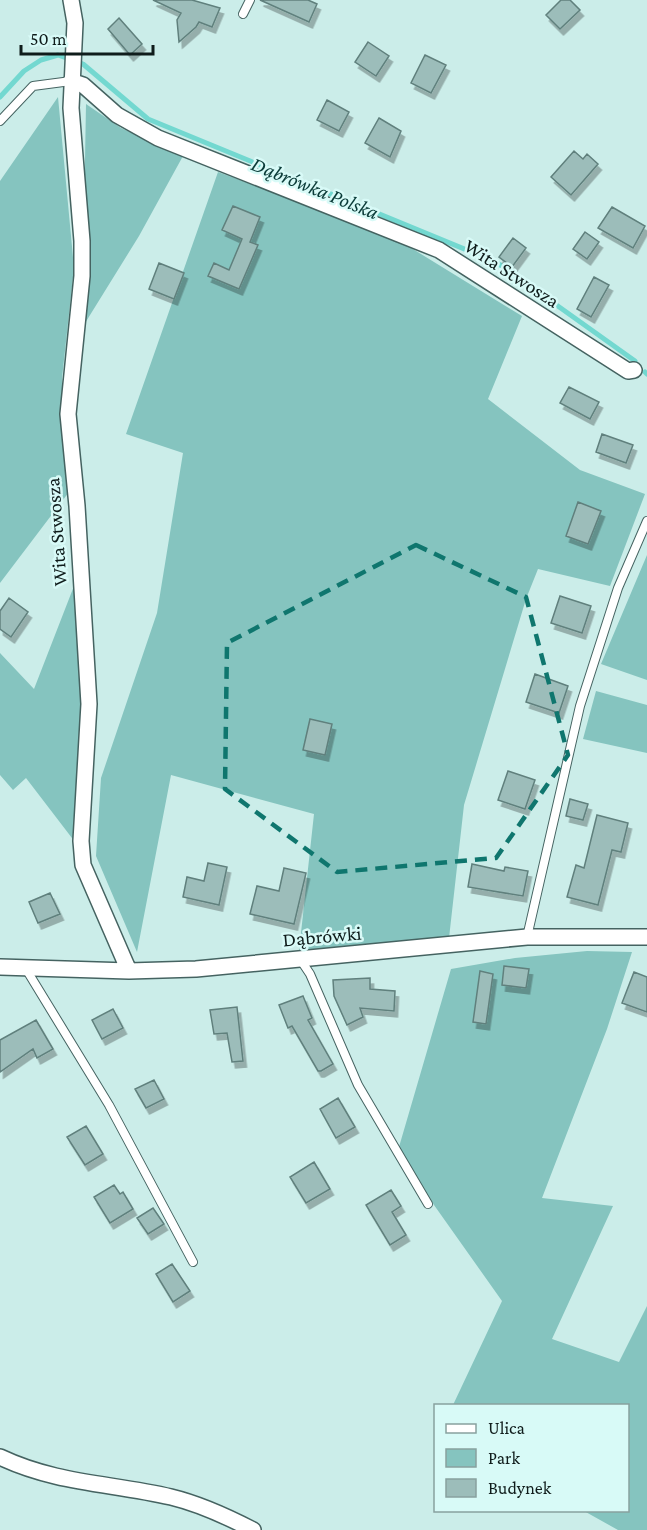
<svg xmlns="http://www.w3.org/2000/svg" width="647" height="1530" font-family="'Crimson Pro',serif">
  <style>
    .green { fill: #85c4bf }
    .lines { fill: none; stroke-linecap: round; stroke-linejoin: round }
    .stream { stroke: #73d8d0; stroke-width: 5 }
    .building { fill: #9cbdba; stroke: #60807d; stroke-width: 1.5; filter: url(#shadow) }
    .lane-casing { stroke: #456361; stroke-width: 10 }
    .street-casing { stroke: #456361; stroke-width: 18 }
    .lane { stroke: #fff; stroke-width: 8 }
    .street { stroke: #fff; stroke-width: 15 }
    .marked { fill: none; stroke: #0f766e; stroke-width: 4.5; stroke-dasharray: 12 8; stroke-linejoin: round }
    .labels { text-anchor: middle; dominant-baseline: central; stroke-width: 5; stroke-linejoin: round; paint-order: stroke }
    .street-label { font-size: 20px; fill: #0f1c1b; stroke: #d8faf7 }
    .water-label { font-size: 21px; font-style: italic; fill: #0a3b38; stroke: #d8faf7 }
  </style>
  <defs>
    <filter id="shadow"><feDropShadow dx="3.5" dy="6" stdDeviation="0" flood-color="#0004"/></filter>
  </defs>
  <rect width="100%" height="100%" fill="#cbede9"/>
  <path class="green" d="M58,97L74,268L62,378L69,492L0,583V181Z
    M86,104L121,128L183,156L139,236L82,328Z
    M218,172L390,235L522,316L488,399L580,470L645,494L610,586L538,569L526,599L464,805L449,938L299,951L314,814L171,775L137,952L96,856L101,778L157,613L183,453L126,434Z
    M647,555V680L601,664Z
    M74,586L83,679L75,842L26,778L13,790L0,775V653L34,689Z
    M596,691L647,705V753L583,739Z
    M587,951L632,952L607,1029L542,1198L613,1206L552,1339L619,1362L647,1306V1530H618L584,1511L628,1510V1406L453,1405L502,1301L434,1205L399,1147L451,969L515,958Z"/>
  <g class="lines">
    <path class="stream" d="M0,97L24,71L41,60L58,55L83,64L148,119L496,262L635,361
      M645,372L647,374"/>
  </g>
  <path class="building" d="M153,0H192L220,8L212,27L199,22L196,27L179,42L177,20L181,13Z
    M260,0H308L317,4L309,22Z
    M561,0H570L580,10L560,29L546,15Z
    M119,18L142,44L130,55L108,29Z
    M368,42L389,56L376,76L355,62Z
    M425,55L446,65L431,93L411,83Z
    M327,100L349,112L339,131L317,120Z
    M379,118L401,131L390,157L365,143Z
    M574,151L583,159L587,154L598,164L571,195L551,177Z
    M233,206L260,217L250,242L258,245L239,289L208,276L214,263L229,270L242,239L222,230Z
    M612,207L645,226L633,248L598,228Z
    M585,232L599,242L587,259L573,249Z
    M513,238L526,248L512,267L499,257Z
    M159,263L184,273L174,299L149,289Z
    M594,277L609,285L591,317L577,309Z
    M569,387L599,402L590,419L560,403Z
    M602,434L633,445L626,463L596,452Z
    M578,502L601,511L588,544L566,536Z
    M560,596L591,606L582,633L551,623Z
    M9,598L28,612L11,637L0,629V611Z
    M535,674L568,686L559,713L526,702Z
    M310,719L332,724L325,755L303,750Z
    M508,771L535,780L525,809L498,800Z
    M570,799L588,804L583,820L566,816Z
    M597,815L628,823L621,852L612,850L598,905L567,897L576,865L584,868Z
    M208,863L227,867L219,905L183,897L187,877L204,881Z
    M472,864L504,871L505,867L528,871L523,896L468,887Z
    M284,868L306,873L294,924L250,914L257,886L279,891Z
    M50,893L60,914L38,923L29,902Z
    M504,966L529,969L526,988L502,985Z
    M480,971L493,974L486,1024L473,1022Z
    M634,972L647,977V1012L622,1003Z
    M370,978V989L395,991L394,1011L360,1008L363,1017L347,1025L334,996L333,980Z
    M303,996L312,1018L308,1020L333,1064L321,1071H318L292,1026L288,1028L279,1005Z
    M237,1007L243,1061L232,1062L227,1033L214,1034L210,1010Z
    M113,1009L123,1028L102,1039L92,1020Z
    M36,1020L53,1049L37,1058L33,1049L0,1072V1040Z
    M154,1080L164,1099L146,1108L135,1089Z
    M338,1098L355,1127L336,1138L320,1109Z
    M86,1126L103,1154L85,1165L67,1137Z
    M314,1162L330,1189L306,1203L290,1177Z
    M114,1185L120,1194L123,1192L133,1209L110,1223L94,1197Z
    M391,1190L401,1206L392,1212L406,1235L390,1245L366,1205Z
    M153,1208L164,1224L148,1234L137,1218Z
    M172,1264L190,1291L173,1302L156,1274Z"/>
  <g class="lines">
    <g class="lane-casing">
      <path id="lane" d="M243,14L250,0
        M0,121L33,86L71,81
        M527,937L580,706L618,588L647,521
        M300,959L310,974L358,1085L428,1204
        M26,969L109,1105L193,1262"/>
    </g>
    <g class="street-casing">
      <path id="street" d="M71,0L75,23L71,108L82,241V276L68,414L77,506L89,704L81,841L83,865L129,971
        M71,81L83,85L117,115L158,138L439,250L628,371L634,370
        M0,967L129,971L196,969L527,937H647
        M0,1457C57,1484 111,1483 171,1497C200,1504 226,1516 253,1530"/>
    </g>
    <use href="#lane" class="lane"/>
    <use href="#street" class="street"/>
  </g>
  <path class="marked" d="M416,545L526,597L568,755L496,858L337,872L225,789L227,643Z"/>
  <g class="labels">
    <g class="street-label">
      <text transform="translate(512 273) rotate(33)">Wita Stwosza</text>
      <text transform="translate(56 532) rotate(-94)">Wita Stwosza</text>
      <text transform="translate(322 936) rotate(-5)">Dąbrówki</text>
    </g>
    <g class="water-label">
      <text transform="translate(315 188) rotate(22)">Dąbrówka Polska</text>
    </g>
  </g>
  <rect x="434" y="1404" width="195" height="108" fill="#d8faf7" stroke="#88a19f" stroke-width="1.5"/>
  <rect x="446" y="1424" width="30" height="9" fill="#ffffff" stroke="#88a19f" stroke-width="1.5"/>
  <text x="488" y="1434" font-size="18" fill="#0f1c1b">Ulica</text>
  <rect x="446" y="1449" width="30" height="18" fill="#85c4bf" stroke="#88a19f" stroke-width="1.5"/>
  <text x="488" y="1464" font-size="18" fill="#0f1c1b">Park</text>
  <rect x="446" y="1479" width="30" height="18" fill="#9cbdba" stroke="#88a19f" stroke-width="1.5"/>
  <text x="488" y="1494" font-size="18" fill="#0f1c1b">Budynek</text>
  <path d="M21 45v9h132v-9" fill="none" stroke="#0f1c1b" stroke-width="3"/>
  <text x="30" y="45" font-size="18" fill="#0f1c1b" stroke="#d8faf7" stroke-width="4.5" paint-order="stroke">50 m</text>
</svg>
